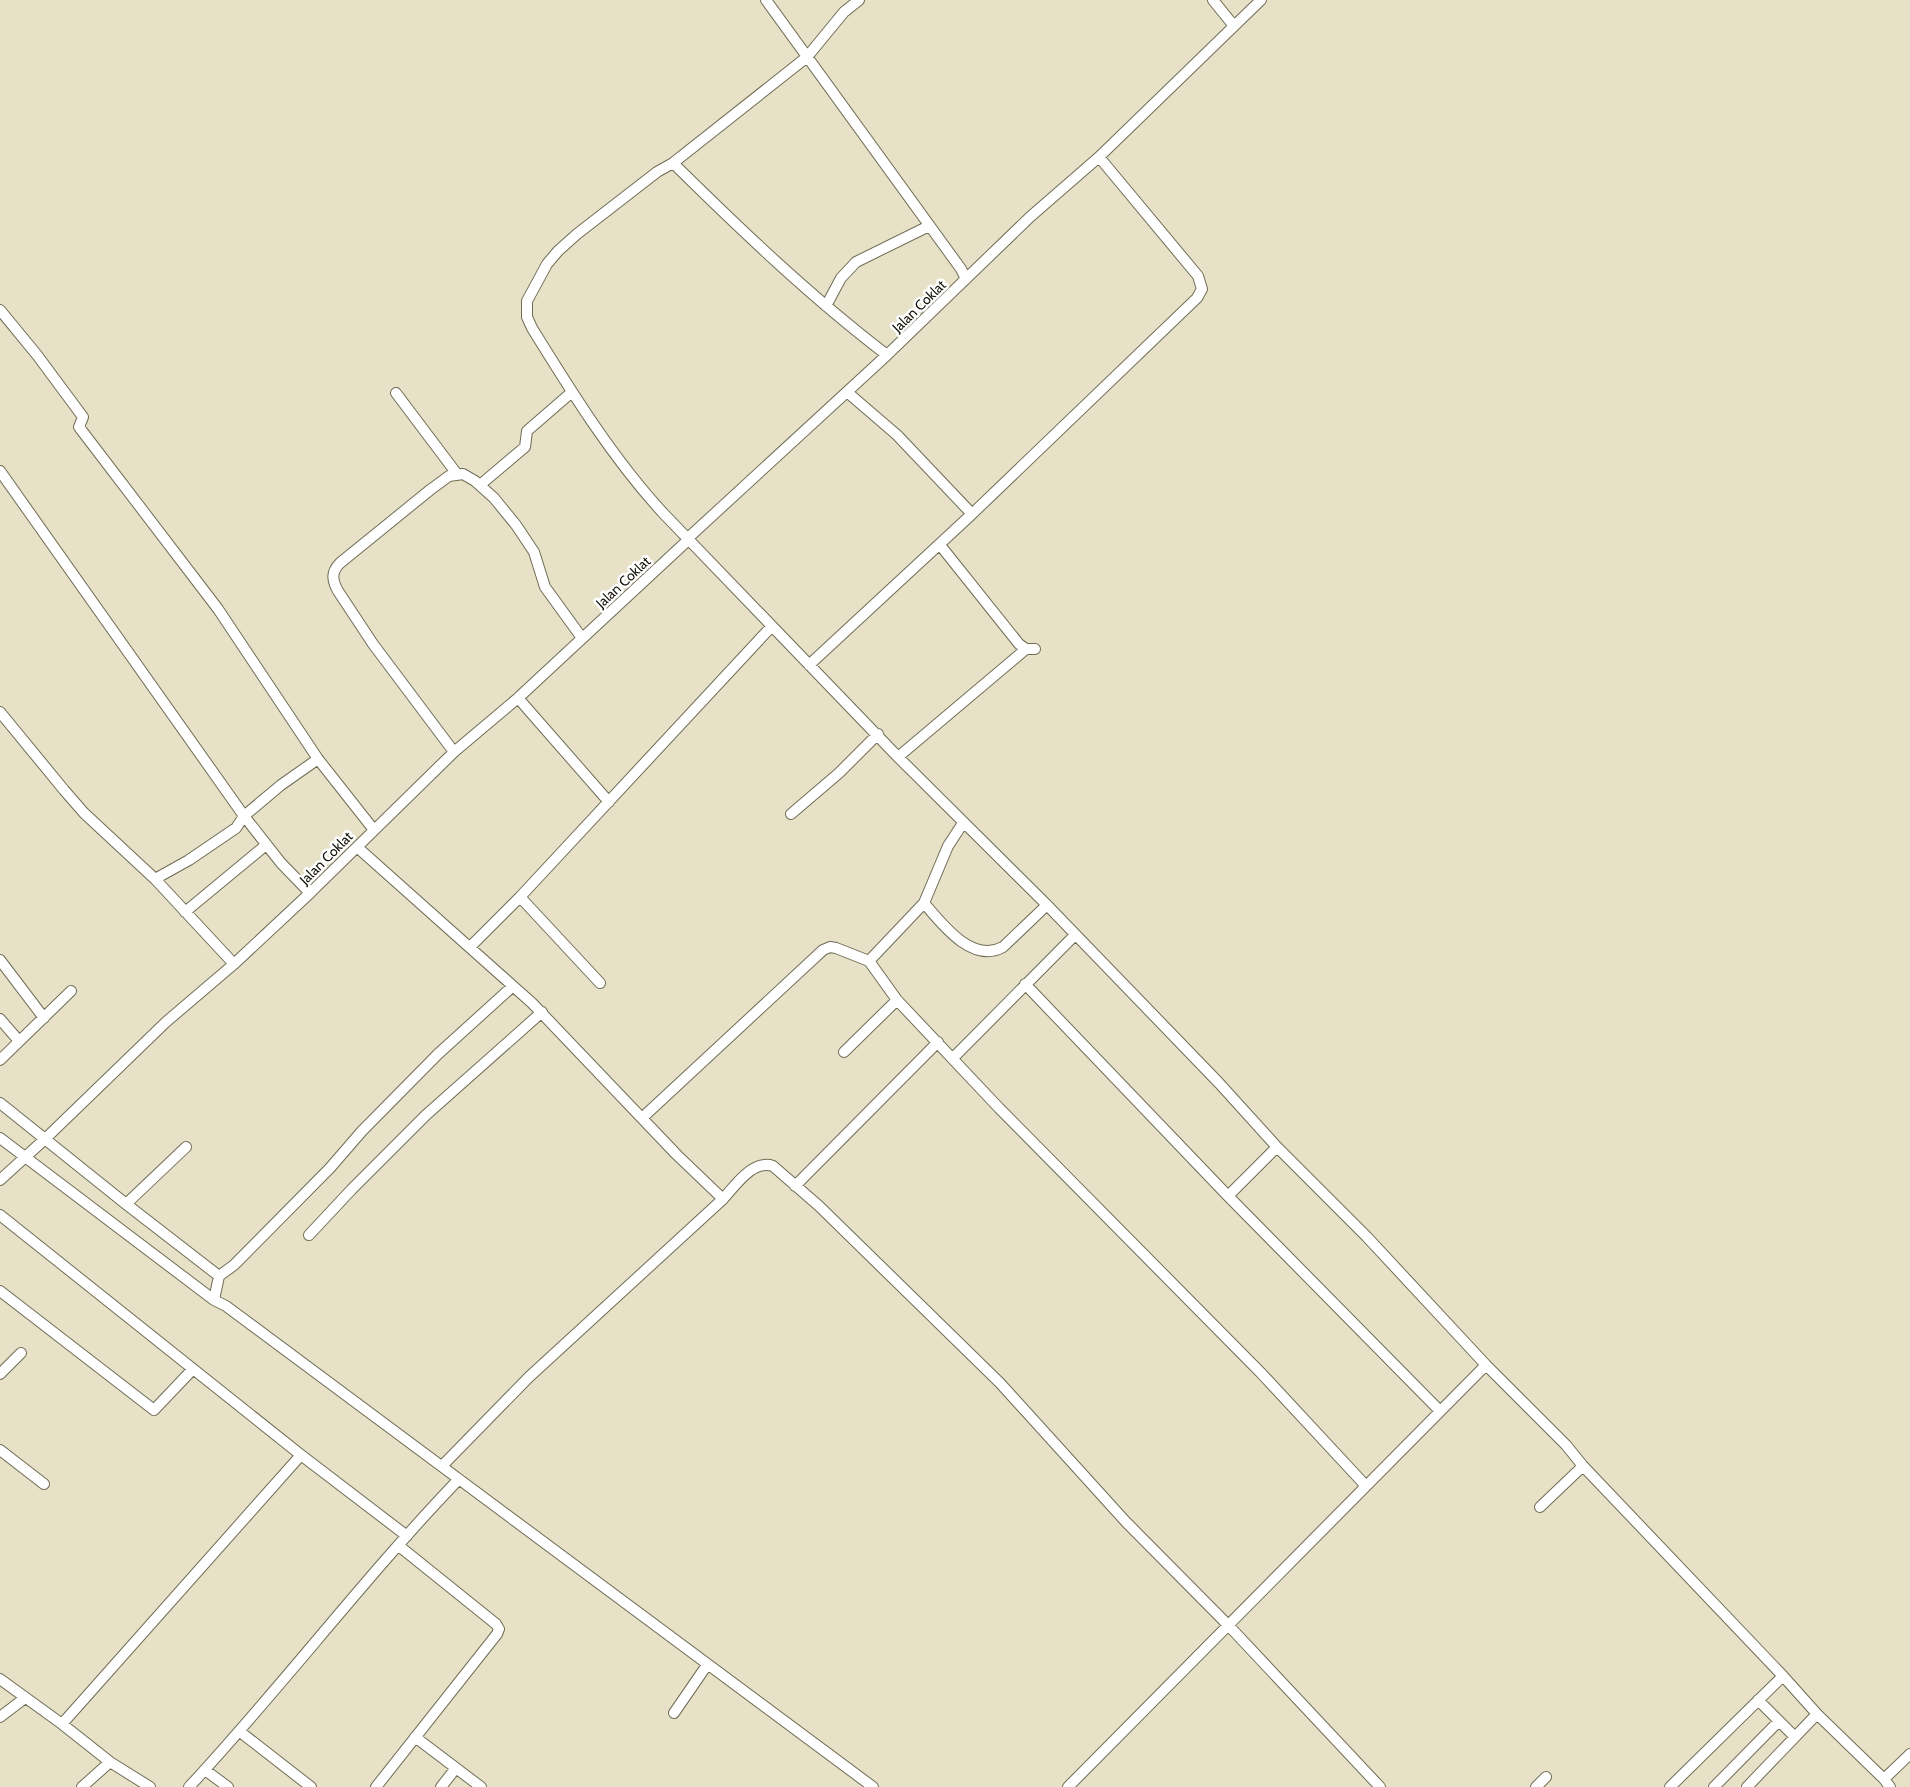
<svg xmlns="http://www.w3.org/2000/svg" width="1910" height="1787" font-family="Cabin,sans-serif">
  <style>
    .lines { fill: none; stroke-linecap: round; stroke-linejoin: round }
    .minor-casing { stroke: #706c54; stroke-width: 12 }
    .minor { stroke: #fff; stroke-width: 10 }
    .labels { text-anchor: middle; dominant-baseline: central; stroke-width: 5; stroke-linejoin: round; paint-order: stroke }
    .street-label { font-size: 14px; fill: #110f06; stroke: #fff }
  </style>
  <rect width="100%" height="100%" fill="#e6e1c7"/>
  <g class="lines">
    <g class="minor-casing">
      <path id="minor" d="M766,0L961,269L966,279
        M859,0L844,12L807,57L673,163C742,231 811,297 887,355
        M1213,0L1234,26
        M673,163L657,172L577,234L558,251L547,264L527,301V317L532,328C571,391 613,459 664,514L898,757L1047,905L1219,1083L1277,1147L1367,1237L1486,1365L1566,1445L1583,1466L1783,1676L1817,1714L1884,1779L1890,1787
        M826,306L841,278L856,262L929,226
        M0,310L37,355L83,417L79,427L218,609L318,759L374,830
        M396,393L457,474
        M0,471L244,816L281,863L310,893
        M480,485L525,447L527,431L572,392
        M972,514L1197,298L1202,289L1198,276L1099,157
        M940,545L1019,644L1026,649H1035
        M809,665L972,514L897,435L847,392
        M518,698L609,802
        M0,712L64,790L84,813L155,879L234,964
        M454,752L373,644L338,591C332,580 331,572 340,563L430,490L449,476L463,474L475,481L494,498L516,525L534,552L545,587L582,638
        M898,757L1026,649
        M791,814L839,773L878,734
        M357,847L532,1003L677,1155L723,1199C735,1186 753,1159 773,1166L819,1206L1000,1383L1126,1522L1229,1626L1380,1787
        M155,879L189,860L236,828L244,816L281,785L318,759
        M520,897L600,983
        M924,903C942,924 972,964 1003,947L1047,905
        M185,912L266,845
        M470,947L520,897L772,626
        M0,960L44,1018
        M869,961L924,903L948,846L963,823
        M1025,984L1228,1196L1440,1411
        M0,1019L19,1041
        M844,1052L897,1000
        M953,1058L1075,935
        M0,1060L71,991
        M0,1103L126,1204L219,1276L214,1300
        M642,1118L823,950L830,947L836,948L869,961L897,1000L999,1108L1261,1373L1366,1486
        M0,1138L214,1300L226,1306L873,1787
        M0,1180L45,1139L166,1022L234,964L310,893L454,752L518,698L686,542L688,538L887,355L1030,217L1099,157L1261,0
        M795,1186L938,1042
        M1228,1196L1277,1147
        M126,1204L186,1147
        M0,1215L301,1455L407,1536
        M309,1235L352,1189L426,1115L542,1012
        M219,1276L234,1265L330,1168L362,1131L438,1054L513,986
        M0,1291L154,1410L193,1369
        M0,1374L21,1353
        M0,1450L44,1484
        M442,1466L529,1377L723,1199
        M1540,1507L1583,1466
        M0,1679L62,1724L110,1762L150,1787
        M1758,1700L1795,1737
        M674,1713L707,1665
        M0,1717L25,1698
        M62,1724L301,1455
        M239,1731L311,1787
        M415,1737L481,1787
        M205,1770L228,1787
        M1884,1779L1910,1754
        M82,1787L110,1762
        M189,1787C282,1687 364,1578 459,1479
        M376,1787L497,1634L499,1629L496,1624L399,1546
        M441,1787L456,1768
        M1068,1787L1486,1365
        M1536,1787L1546,1777
        M1670,1787L1783,1676
        M1714,1787L1779,1721
        M1747,1787L1817,1714"/>
    </g>
    <use href="#minor" class="minor"/>
  </g>
  <g class="labels">
    <g class="street-label">
      <text transform="translate(919 306) rotate(-44)">Jalan Coklat</text>
      <text transform="translate(623 582) rotate(-43)">Jalan Coklat</text>
      <text transform="translate(326 858) rotate(-45)">Jalan Coklat</text>
    </g>
  </g>
</svg>
